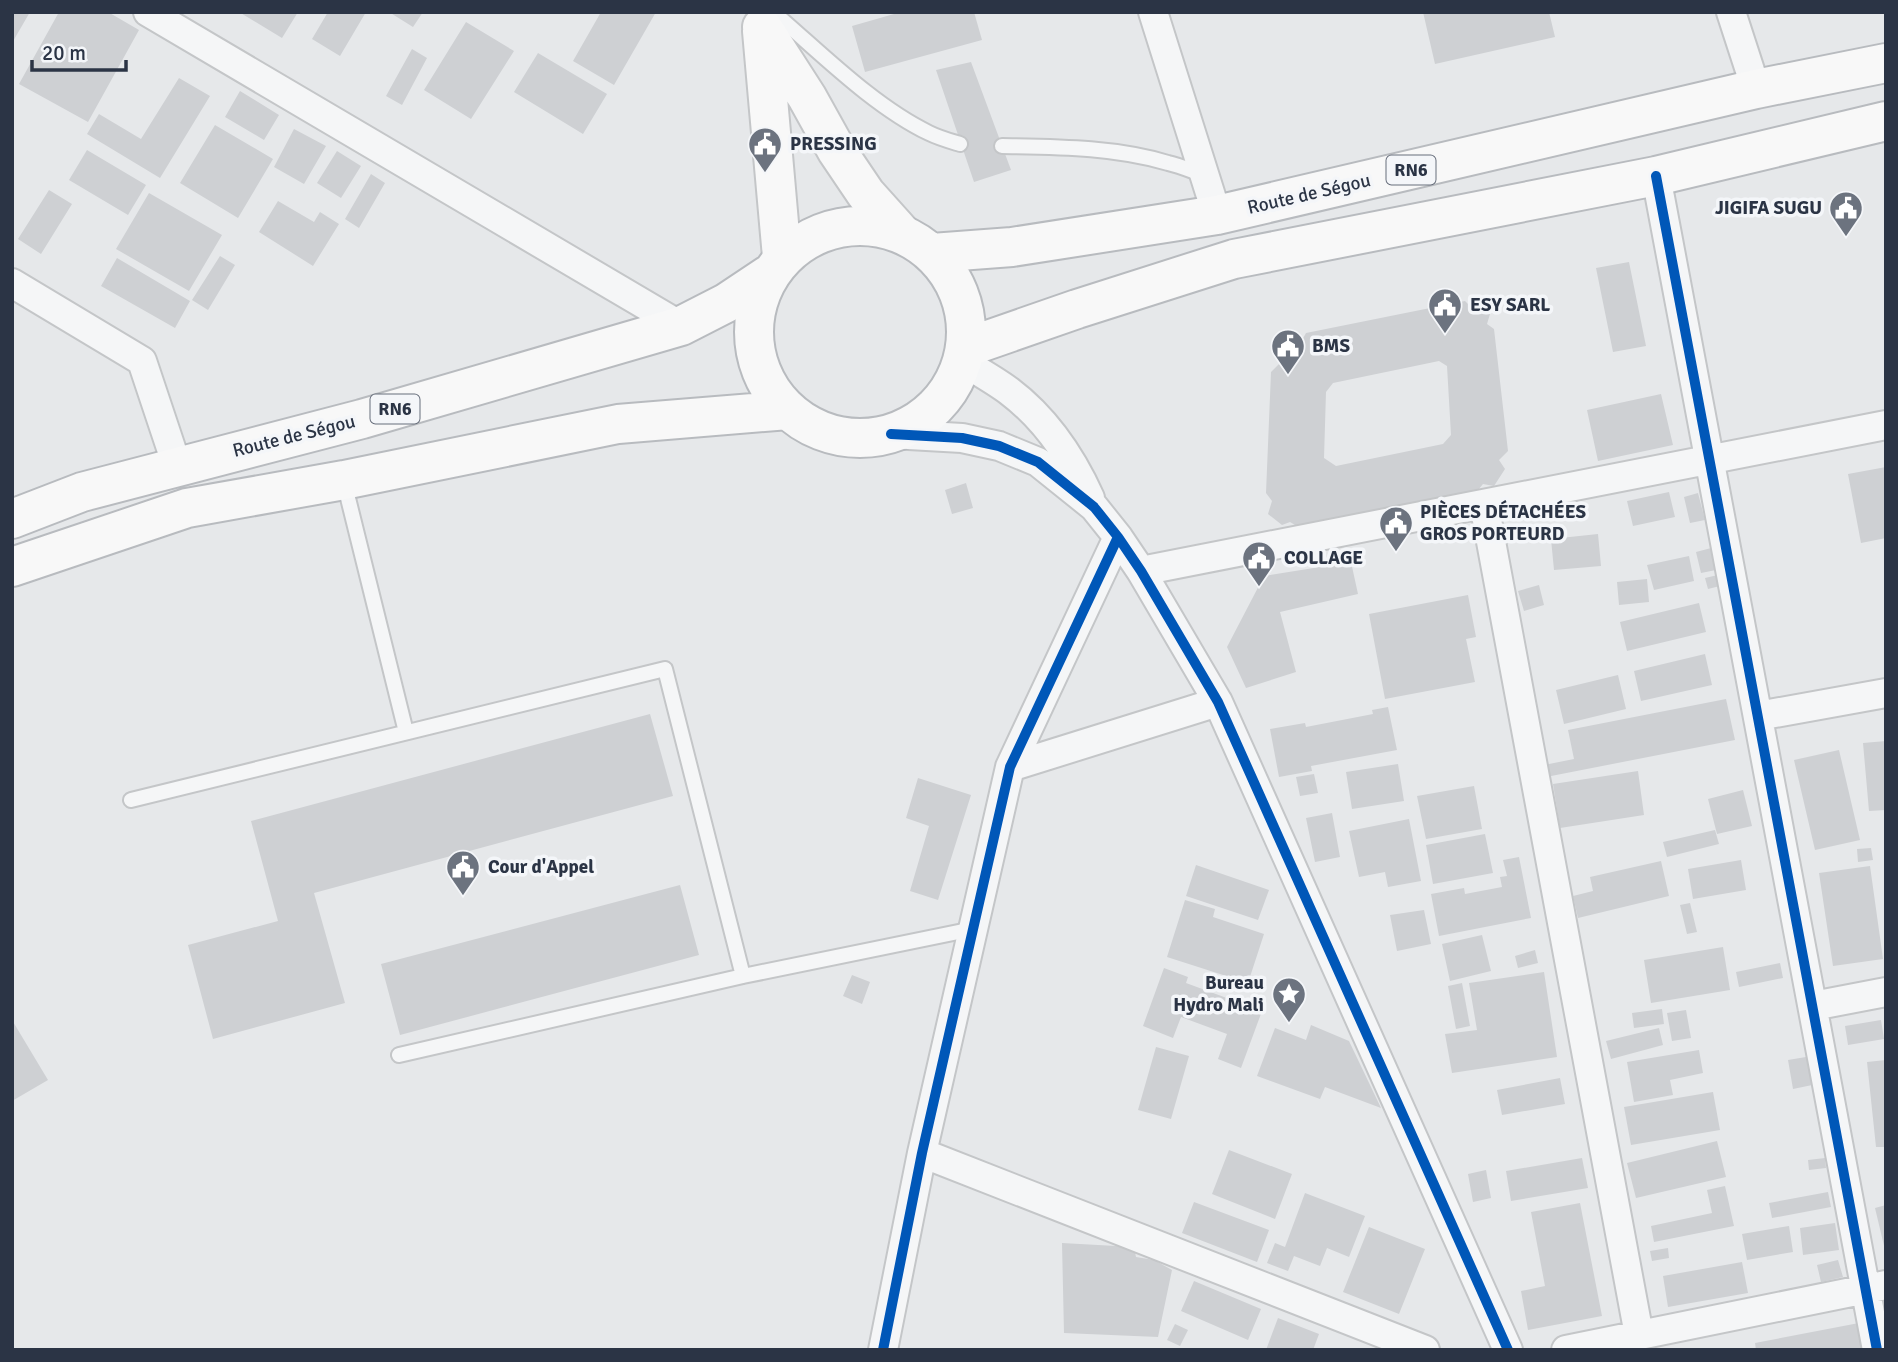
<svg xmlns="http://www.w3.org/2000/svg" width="1898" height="1362" font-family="Signika,sans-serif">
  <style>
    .building { fill: #ced0d3; fill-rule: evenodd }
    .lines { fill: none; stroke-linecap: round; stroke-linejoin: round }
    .service-casing { stroke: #c4c6c8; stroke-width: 18 }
    .minor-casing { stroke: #c4c6c8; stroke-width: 32 }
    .secondary-casing { stroke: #c4c6c8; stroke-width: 42 }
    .trunk-casing { stroke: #b8bbbf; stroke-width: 42 }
    .service { stroke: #f5f6f7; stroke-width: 14 }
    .minor { stroke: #f5f6f7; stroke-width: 28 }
    .secondary { stroke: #f8f8f8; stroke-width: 38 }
    .trunk { stroke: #f8f8f8; stroke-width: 38 }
    .cycleway-casing { stroke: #f4f6f9; stroke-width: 15 }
    .cycleway { stroke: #0057b8; stroke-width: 10 }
    .labels { text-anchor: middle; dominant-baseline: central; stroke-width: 7; stroke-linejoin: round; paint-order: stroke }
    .shield { fill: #f4f6f9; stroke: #676e7b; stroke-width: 2 }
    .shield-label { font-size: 18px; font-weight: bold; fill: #2b3445 }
    .poi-label { font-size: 19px; font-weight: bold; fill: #2b3445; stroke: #f4f6f9; text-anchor: start }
    .street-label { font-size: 19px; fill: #2b3445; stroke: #f4f6f9 }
  </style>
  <rect width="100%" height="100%" fill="#e6e8ea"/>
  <path class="building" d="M12,12H30L12,43Z
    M59,12H108L139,30L88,122L19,84Z
    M239,12H298L282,38Z
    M328,12H366L340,56L312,39Z
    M389,12H423L413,27Z
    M601,12H656L614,85L573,61Z
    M901,12H974L982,40L865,72L852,26Z
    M1423,12H1549L1555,37L1435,64Z
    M466,22L514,51L471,119L424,90Z
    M412,49L427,58L402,105L386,96Z
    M538,53L607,94L583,134L514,92Z
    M971,62L1011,170L974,182L936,70Z
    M179,78L210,96L160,178L87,134L99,114L141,139Z
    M240,91L279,115L264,140L225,117Z
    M215,125L273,159L238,218L180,183Z
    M294,129L326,146L304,184L274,167Z
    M87,150L146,185L128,215L69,180Z
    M337,151L361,166L341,198L317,183Z
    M371,174L385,183L359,228L345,219Z
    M49,190L72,204L41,254L18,239Z
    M149,193L222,235L189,291L116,249Z
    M278,201L314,222L320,212L339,224L313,266L259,232Z
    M220,256L235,265L208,310L192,300Z
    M117,258L190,301L175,328L101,286Z
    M1629,262L1646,346L1613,352L1596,268Z
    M1465,301L1473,309L1480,308L1490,314L1487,324L1494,329L1508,451L1499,460L1505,469L1494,486L1483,484L1474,495L1300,528L1290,522L1282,525L1268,514L1272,501L1266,493L1271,372L1282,361L1273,353L1283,337L1301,342L1306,333ZM1439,361L1447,366L1451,435L1443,444L1336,466L1324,458L1326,392L1333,383Z
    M1661,394L1673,445L1598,461L1587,410Z
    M1886,467V538L1861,543L1848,474Z
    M966,483L973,508L952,514L945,490Z
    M1669,492L1675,517L1633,526L1627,501Z
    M1698,493L1705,520L1690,523L1684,497Z
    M1598,534L1601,566L1554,570L1551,539Z
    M1715,547L1721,569L1701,573L1696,552Z
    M1689,556L1694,581L1654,590L1647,565Z
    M1351,562L1358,594L1280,612L1296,672L1246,688L1227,647L1264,576Z
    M1722,574L1724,585L1708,589L1705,578Z
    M1647,579L1649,602L1619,605L1617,582Z
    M1539,585L1544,605L1524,611L1518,591Z
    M1468,595L1476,637L1466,639L1475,682L1385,699L1369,614Z
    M1699,603L1706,632L1627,651L1620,622Z
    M1705,654L1712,685L1641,701L1634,671Z
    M1618,675L1626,709L1564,724L1556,690Z
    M1726,699L1735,740L1546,777L1544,765L1574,759L1568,730Z
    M1388,707L1397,750L1311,766L1312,771L1279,777L1270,729L1305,723L1306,727L1373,714L1372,710Z
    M650,714L673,796L314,893L345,1003L213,1039L188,945L278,921L251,821Z
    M1886,741V810L1869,811L1863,743Z
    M1839,750L1860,840L1815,850L1794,760Z
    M1398,764L1404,801L1352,809L1346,772Z
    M1638,771L1644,815L1560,828L1553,784Z
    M1314,774L1318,793L1300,796L1296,777Z
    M918,778L971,795L938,900L910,891L929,826L906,818Z
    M1474,786L1482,829L1426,839L1417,796Z
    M1743,790L1752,826L1717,834L1708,799Z
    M1332,813L1340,857L1315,862L1306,818Z
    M1409,819L1421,881L1388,887L1385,872L1359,877L1349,831Z
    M1715,830L1719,844L1667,857L1663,842Z
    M1485,834L1493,873L1433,884L1426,845Z
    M1871,848L1873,860L1858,862L1857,849Z
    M1519,857L1531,918L1439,936L1431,894L1464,888L1465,894L1502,887L1500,877L1507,876L1503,860Z
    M1741,860L1746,890L1693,899L1688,869Z
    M1661,861L1669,896L1578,918L1573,896L1593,891L1590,877Z
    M1196,865L1269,890L1258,920L1186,896Z
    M1870,866L1883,959L1833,966L1819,873Z
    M680,885L699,955L400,1035L381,964Z
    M1185,900L1215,909L1213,917L1264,934L1248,983L1167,957Z
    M1690,903L1697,932L1687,934L1680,905Z
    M1424,910L1431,944L1397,951L1390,915Z
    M1482,935L1491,971L1450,981L1442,944Z
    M1723,947L1730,990L1651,1003L1644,960Z
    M1535,950L1538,963L1518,968L1515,956Z
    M1780,963L1783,978L1739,987L1736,972Z
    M1164,968L1188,977L1186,983L1262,1011L1241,1068L1218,1059L1227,1034L1181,1017L1173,1038L1143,1026Z
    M1544,972L1557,1057L1452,1073L1445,1034L1477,1030L1469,983Z
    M852,975L870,982L862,1004L843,996Z
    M1462,983L1470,1026L1456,1029L1448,986Z
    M1662,1009L1664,1024L1634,1028L1632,1013Z
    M1686,1010L1691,1038L1672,1041L1667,1013Z
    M12,1020L48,1080L12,1101Z
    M1881,1020L1884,1039L1848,1045L1845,1026Z
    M1311,1025L1349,1041L1381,1108L1325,1087L1320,1099L1257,1076L1275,1028L1306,1040Z
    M1659,1028L1663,1045L1611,1059L1606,1041Z
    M1156,1047L1189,1056L1171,1119L1138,1110Z
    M1699,1050L1703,1073L1670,1080L1673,1095L1634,1102L1627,1062Z
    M1812,1056L1817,1084L1793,1089L1788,1060Z
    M1886,1060V1147H1876L1867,1062Z
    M1560,1078L1565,1104L1502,1115L1497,1090Z
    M1713,1092L1720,1130L1631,1145L1624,1107Z
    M1717,1141L1726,1177L1636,1198L1627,1163Z
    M1229,1150L1292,1174L1275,1219L1212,1194Z
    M1582,1158L1588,1188L1511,1201L1506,1171Z
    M1825,1158L1826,1168L1809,1170L1808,1160Z
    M1486,1170L1491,1198L1473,1202L1468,1174Z
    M1725,1186L1734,1226L1654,1242L1651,1226L1712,1213L1707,1190Z
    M1828,1192L1831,1207L1772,1218L1769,1203Z
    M1305,1193L1365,1216L1349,1257L1327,1248L1320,1266L1294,1256L1288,1271L1267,1263L1275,1243L1285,1247Z
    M1194,1202L1269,1230L1257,1262L1182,1233Z
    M1580,1203L1602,1316L1528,1330L1521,1291L1545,1286L1531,1212Z
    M1886,1205V1250H1885L1875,1208Z
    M1835,1223L1839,1250L1803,1255L1800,1228Z
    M1789,1226L1793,1252L1747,1260L1742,1234Z
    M1369,1227L1425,1249L1399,1314L1343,1292Z
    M1062,1243L1134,1247L1136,1257L1154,1260L1172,1270L1158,1337L1064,1333Z
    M1668,1248L1669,1258L1652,1261L1650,1251Z
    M1838,1260L1843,1277L1821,1282L1817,1265Z
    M1742,1262L1748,1293L1668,1307L1663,1276Z
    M1194,1281L1261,1309L1248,1340L1181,1311Z
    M1278,1318L1319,1334L1313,1350H1266Z
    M1859,1323L1864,1350H1756L1755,1343Z
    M1175,1324L1188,1330L1180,1346L1167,1340Z"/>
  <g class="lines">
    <g class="service-casing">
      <path id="service" d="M773,12C820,52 873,106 929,133C939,138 950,141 960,144
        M1002,146C1057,147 1115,147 1168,163C1181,166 1192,171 1204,175
        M344,482L406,732
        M131,800L665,669L743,976
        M399,1055L743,976L973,929"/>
    </g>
    <g class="minor-casing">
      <path id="minor" d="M148,12L681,326
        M1153,12L1217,215
        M1731,12L1756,89
        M1656,176L1877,1350
        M12,283L142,361L177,466
        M963,362C978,371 994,380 1009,391C1046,419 1071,456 1090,498
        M891,434L962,438L999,446L1038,462L1094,507L1118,537L1141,571L1218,702L1508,1350
        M1484,504L1639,1335
        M1141,571L1886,425
        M1758,716L1886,693
        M1010,767L1218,702
        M1813,1006L1886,992
        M922,1153L1425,1350
        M883,1350L922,1153L1010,767L1118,537
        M1566,1350L1886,1285"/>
    </g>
    <g class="secondary-casing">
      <path id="secondary" d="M762,27L807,97L837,151L866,194L901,233
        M762,31L782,257"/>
    </g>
    <g class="trunk-casing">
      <path id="trunk" d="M754 332a106 106 0 1 1 212 0a106 106 0 1 1-212 0Z
        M932,253L1012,247L1217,215L1756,89L1886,63
        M965,348L1077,309L1234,259L1656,176L1886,121
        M12,519L82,492L362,419L681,326L726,303L768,275
        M12,567L187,508L344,480L618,424L788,410"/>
    </g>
    <use href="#service" class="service"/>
    <use href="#minor" class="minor"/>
    <use href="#secondary" class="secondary"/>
    <use href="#trunk" class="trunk"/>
    <g class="cycleway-casing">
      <path id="cycleway" d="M1656,176L1877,1350
        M891,434L962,438L999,446L1038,462L1094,507L1118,537L1141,571L1218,702L1508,1350
        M883,1350L922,1153L1010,767L1118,537"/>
    </g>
    <use href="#cycleway" class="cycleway"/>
  </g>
  <defs>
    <g id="civic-pin" transform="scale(1.75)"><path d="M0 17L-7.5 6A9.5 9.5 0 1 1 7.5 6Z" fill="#6c737f" stroke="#f4f6f9"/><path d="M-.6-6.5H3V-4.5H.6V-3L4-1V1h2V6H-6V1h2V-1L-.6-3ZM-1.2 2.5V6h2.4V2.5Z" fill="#fff"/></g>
    <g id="sight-pin" transform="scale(1.75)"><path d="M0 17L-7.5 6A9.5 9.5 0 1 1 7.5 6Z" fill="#6c737f" stroke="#f4f6f9"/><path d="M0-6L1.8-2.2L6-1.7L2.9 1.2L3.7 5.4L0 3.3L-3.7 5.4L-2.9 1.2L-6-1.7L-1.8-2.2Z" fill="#fff"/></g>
  </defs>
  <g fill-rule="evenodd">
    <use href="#civic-pin" x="765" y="144"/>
    <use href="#civic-pin" x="1846" y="208"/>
    <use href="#civic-pin" x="1445" y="305"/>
    <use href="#civic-pin" x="1288" y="346"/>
    <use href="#civic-pin" x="1396" y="523"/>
    <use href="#civic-pin" x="1259" y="558"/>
    <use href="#civic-pin" x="463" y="867"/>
    <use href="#sight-pin" x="1289" y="994"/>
  </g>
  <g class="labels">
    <g class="shield">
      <rect x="1386.5" y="155.5" width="49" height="29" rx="5"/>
      <rect x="370.5" y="394.5" width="49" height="29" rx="5"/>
    </g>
    <g class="shield-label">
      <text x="1411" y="170">RN6</text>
      <text x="395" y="409">RN6</text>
    </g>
    <g class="poi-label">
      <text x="790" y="144">PRESSING</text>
      <text x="1822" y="208" text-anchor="end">JIGIFA SUGU</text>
      <text x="1470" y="305">ESY SARL</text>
      <text x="1312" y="346">BMS</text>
      <text x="1420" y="512">PIÈCES DÉTACHÉES<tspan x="1420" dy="22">GROS PORTEURD</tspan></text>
      <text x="1284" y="558">COLLAGE</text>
      <text x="488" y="867">Cour d'Appel</text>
      <text x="1264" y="983" text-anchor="end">Bureau<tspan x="1264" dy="22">Hydro Mali</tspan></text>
    </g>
    <g class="street-label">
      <text transform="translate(1309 194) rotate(-13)">Route de Ségou</text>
      <text transform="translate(294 436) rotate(-14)">Route de Ségou</text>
    </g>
  </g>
  <rect width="1898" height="1362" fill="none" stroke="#2b3445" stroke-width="28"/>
  <path d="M32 60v10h94v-10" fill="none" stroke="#2b3445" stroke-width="3.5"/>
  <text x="42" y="60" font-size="21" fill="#2b3445" stroke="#f4f6f9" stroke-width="5" paint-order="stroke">20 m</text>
</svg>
